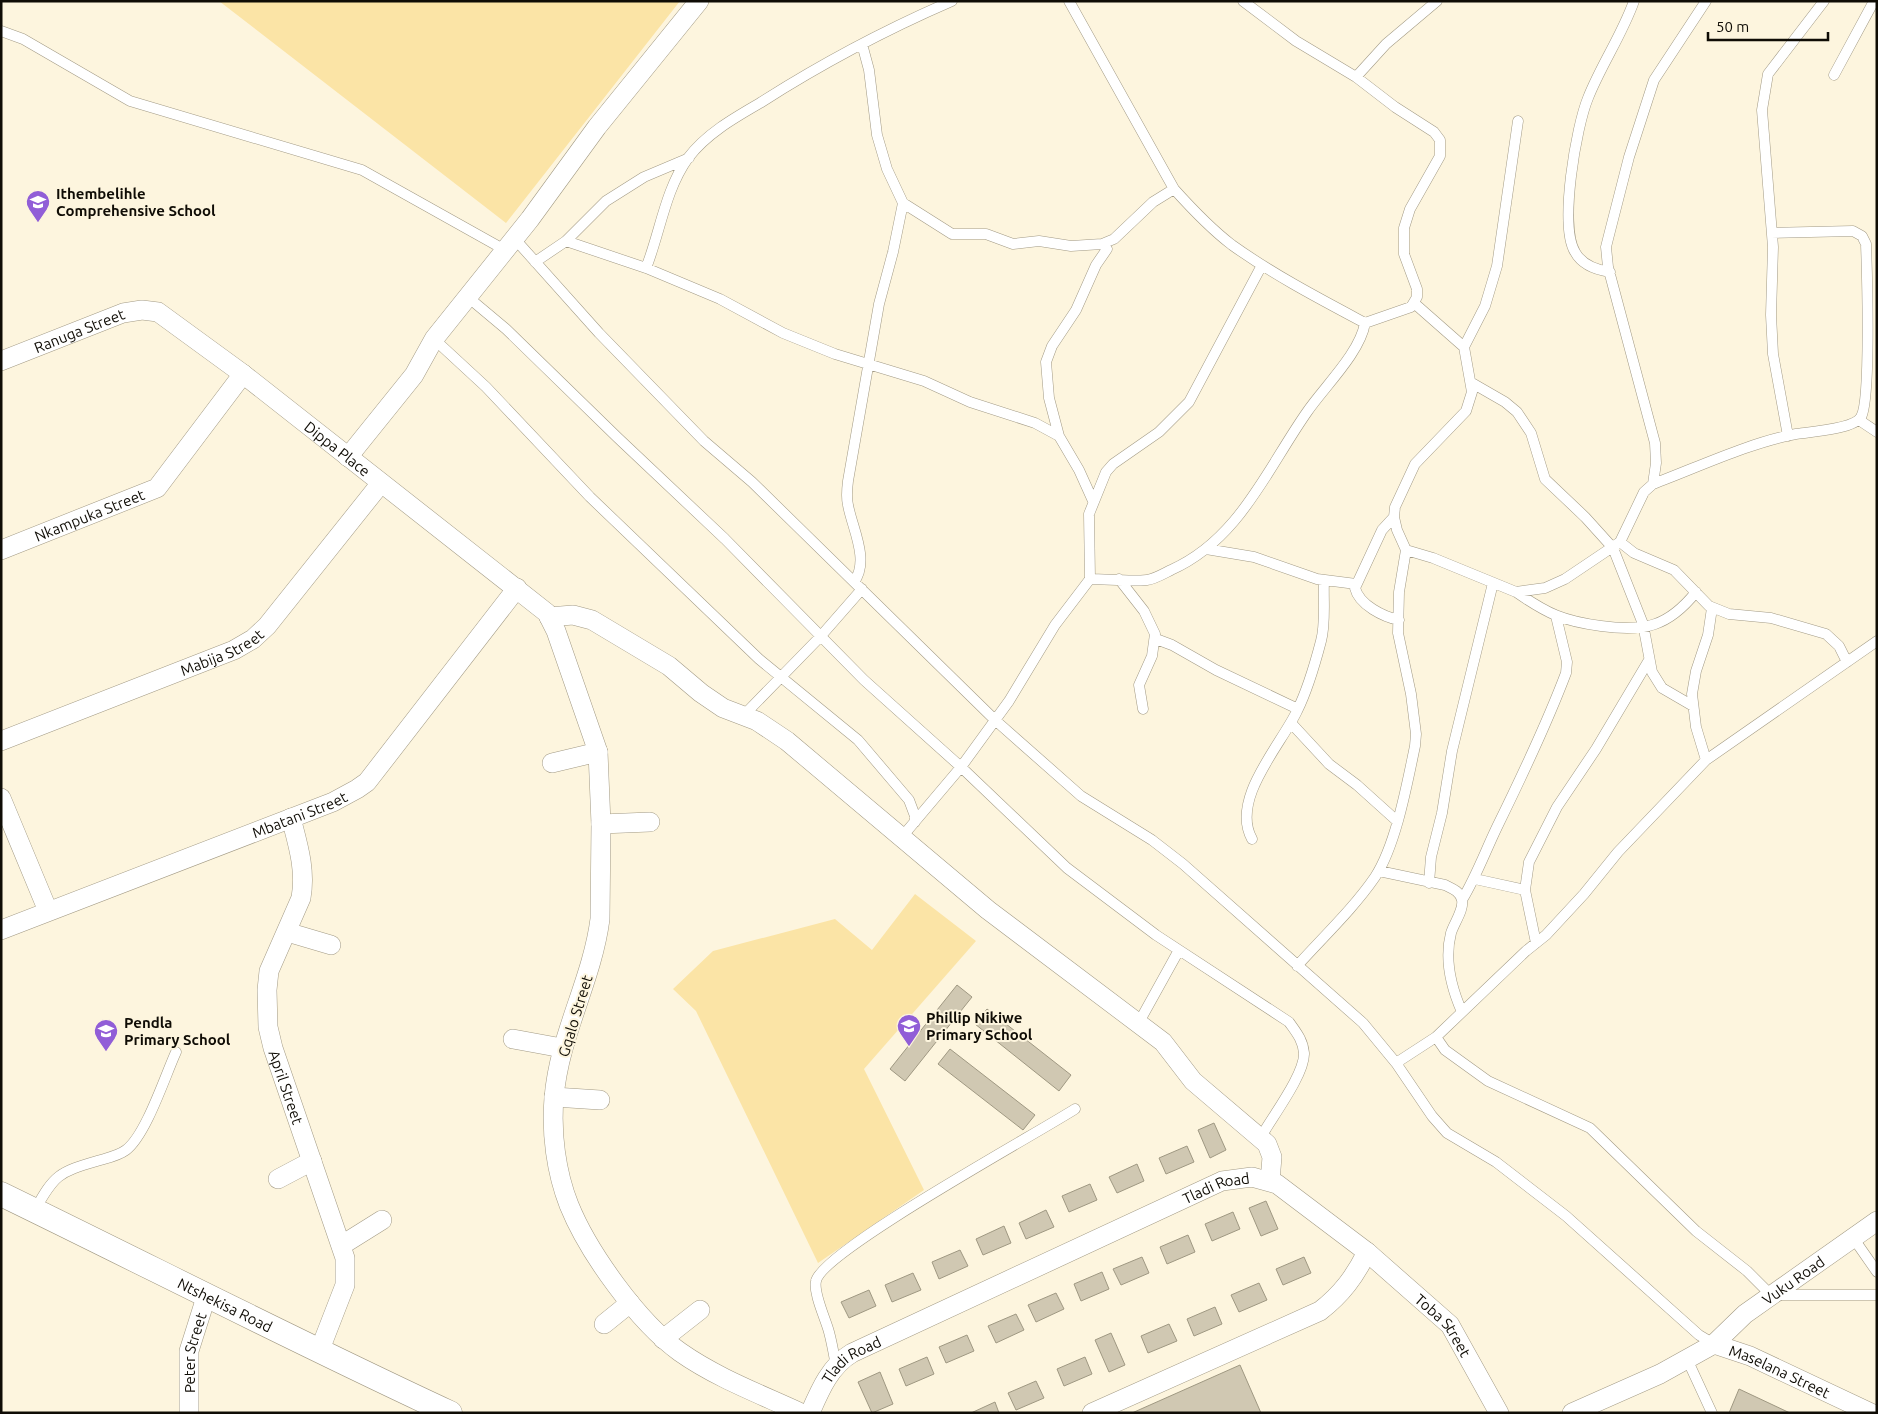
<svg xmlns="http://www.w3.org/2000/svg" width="1878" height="1414" font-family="Ubuntu,sans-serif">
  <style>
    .green { fill: #fbe4a6 }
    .building { fill: #d0c8b2; stroke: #9f9882 }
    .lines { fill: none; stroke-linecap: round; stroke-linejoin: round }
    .service-casing { stroke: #a29a85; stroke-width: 11 }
    .minor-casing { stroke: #a29a85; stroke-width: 20 }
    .tertiary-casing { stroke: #a29a85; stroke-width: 25 }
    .service { stroke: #fff; stroke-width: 10 }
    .minor { stroke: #fff; stroke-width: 19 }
    .tertiary { stroke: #fff; stroke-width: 24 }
    .labels { text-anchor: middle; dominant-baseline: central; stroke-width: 4; stroke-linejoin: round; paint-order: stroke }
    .poi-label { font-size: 15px; font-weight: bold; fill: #0f0c05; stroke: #fdf5de; text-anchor: start }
    .street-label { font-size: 15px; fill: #0f0c05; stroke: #fdf5de }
  </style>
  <rect width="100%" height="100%" fill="#fdf5de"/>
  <path class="green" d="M219,1H680L506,223Z
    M915,894L976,941L864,1069L924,1190L818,1263L696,1011L673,989L713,951L835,919L872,950Z"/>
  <path class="building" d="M957,985L972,997L905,1081L890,1069Z
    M987,1009L1071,1075L1059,1091L975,1024Z
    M950,1049L1035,1115L1023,1130L938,1064Z
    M1214,1123L1226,1150L1210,1158L1198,1130Z
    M1187,1146L1194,1162L1166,1174L1159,1158Z
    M1137,1164L1144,1181L1117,1193L1109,1177Z
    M1090,1184L1097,1200L1069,1212L1062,1196Z
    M1266,1201L1278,1229L1261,1236L1249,1208Z
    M1046,1210L1054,1227L1026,1239L1019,1223Z
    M1233,1212L1240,1229L1212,1241L1205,1224Z
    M1004,1226L1011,1243L983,1255L976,1239Z
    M1188,1235L1195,1252L1167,1264L1160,1247Z
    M960,1250L968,1266L939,1279L932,1262Z
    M1142,1257L1149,1273L1121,1285L1113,1269Z
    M1304,1257L1311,1273L1283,1285L1276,1269Z
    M1102,1272L1109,1289L1081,1301L1074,1284Z
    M913,1273L921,1290L892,1302L885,1285Z
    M1259,1283L1267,1300L1239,1312L1231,1295Z
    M869,1290L876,1306L849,1318L841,1302Z
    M1056,1293L1064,1309L1036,1322L1028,1305Z
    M1215,1307L1222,1324L1194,1336L1187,1319Z
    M1016,1314L1024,1330L996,1343L988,1326Z
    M1169,1324L1177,1341L1148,1353L1141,1336Z
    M1111,1333L1125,1365L1109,1372L1095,1340Z
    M967,1335L974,1351L946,1363L939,1347Z
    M927,1357L934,1374L906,1386L899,1369Z
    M1085,1357L1092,1374L1064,1386L1057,1369Z
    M1240,1365L1261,1413H1132Z
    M880,1372L893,1404L872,1413L858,1382Z
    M1036,1381L1044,1398L1016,1410L1008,1393Z
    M1739,1389L1790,1413H1729Z
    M995,1402L999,1413H971Z"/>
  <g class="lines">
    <g class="service-casing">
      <path id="service" d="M1069,1L1174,189C1192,209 1211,229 1232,245C1274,275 1320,299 1365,323L1411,307L1417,297V289L1404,254V228L1410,209L1440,156V140L1434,132L1395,107L1356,77L1296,41L1243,1
        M1,31L23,39L130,101L362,170L505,250
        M862,44L869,70L877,135L887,169L903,203L952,234H986L1013,244L1039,241L1071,246L1102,244L1114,239L1153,202L1174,189
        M1834,75L1874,1
        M1356,77L1386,44L1437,1
        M514,238L599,333L704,441L752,482L995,720L1081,796L1152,840L1183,864L1363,1023L1396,1063L1432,1116L1447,1133L1496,1162L1566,1216L1699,1335L1714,1344
        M566,241L646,268L720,299L783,333L835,354L924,381L970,402L1035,423L1059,436
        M535,262L566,241L606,201L644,177L689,158
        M646,268C660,233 665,190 688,158C706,134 734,118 760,103C821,64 885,30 952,1
        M1610,272C1596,270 1582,265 1575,252C1559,226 1576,127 1588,98C1601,65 1622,35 1634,1
        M469,298L506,329L618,438L725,539L864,680L961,767L1067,868L1156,935L1289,1022C1296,1032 1303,1040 1304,1053C1305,1074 1272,1117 1261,1137
        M434,339L486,387L590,497L759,659L858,740L909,800L915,816V822
        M1464,347L1485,306L1497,266L1518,121
        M1472,383L1505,402L1517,412L1531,433L1545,479L1585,517L1613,548L1643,624L1652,672L1662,688L1693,706
        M1859,420L1877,432
        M1788,436L1773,354L1771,315L1773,247L1762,110L1768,74L1824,1
        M1653,484L1656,463L1655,443L1608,267L1606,247L1608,239L1629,157L1654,80L1706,1
        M1093,501L1079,470L1059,436L1049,398L1046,362L1052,346L1076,310L1096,265L1107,249
        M1394,517L1382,530L1355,588C1359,605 1384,617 1399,620
        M1620,542L1634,553L1674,570L1709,606L1729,614L1771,618L1826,634L1839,646L1847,662
        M1206,549L1254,557L1317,579L1356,584
        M1406,550L1433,558L1516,592L1545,588L1565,579L1620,542L1644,492L1653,484C1696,468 1751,442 1796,434C1810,432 1854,429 1861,417C1871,400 1867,271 1866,244L1862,236L1853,231L1772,233
        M1090,579C1108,579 1129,582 1147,580C1155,579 1163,574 1171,570C1239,540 1267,469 1307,412C1324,387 1360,353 1365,323
        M1119,579L1144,611L1155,634L1152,656L1139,685L1143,709
        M854,582C870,560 852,528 848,505C846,497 847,489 848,481L879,304L893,252L903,203
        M1516,592C1548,614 1563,621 1601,626C1644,632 1668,627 1696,592
        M1156,639L1172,645L1216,670L1298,709
        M744,715L820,637L862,589
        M1291,723L1329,764L1357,785L1397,821
        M1706,760L1696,727L1692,694L1696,671L1708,635L1712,608
        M901,838L961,767L1009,701L1055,625L1090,579L1089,514L1106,472L1113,464L1159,432L1189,402L1262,265
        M1252,839C1230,799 1281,745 1297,711C1308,689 1315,664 1321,641C1326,623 1323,600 1324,580
        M1379,871L1445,885C1451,888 1460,891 1462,900C1464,910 1454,923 1451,933C1444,960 1451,987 1462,1012
        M1475,879L1525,890
        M1429,883L1431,857L1442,813L1452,751L1493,583
        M1462,900C1476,877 1485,852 1497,827C1522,776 1546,726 1566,673L1567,662L1556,616
        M1536,943L1525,890L1529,862L1557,807L1596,749L1649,660
        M1297,966C1323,937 1353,909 1375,877C1396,845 1407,784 1415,746L1416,734L1411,694L1398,633L1399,592L1406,550L1397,530L1394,517L1395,507L1415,464L1466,411L1472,392L1464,347L1414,303
        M1138,1024L1179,950
        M1436,1037L1445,1050L1488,1081L1590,1128L1696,1231L1747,1271L1771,1295H1877
        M1396,1063L1436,1037L1526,951L1546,935L1584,894L1618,852L1706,760L1877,641
        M35,1210C54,1175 59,1172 97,1161C107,1158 118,1156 126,1150C146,1135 165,1076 176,1052
        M1854,1239L1877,1272
        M1687,1359L1712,1413
        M836,1366C834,1355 832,1343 829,1332C826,1320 813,1293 816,1281C822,1251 1038,1133 1075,1109"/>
    </g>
    <g class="minor-casing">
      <g id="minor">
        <path id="s1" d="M1,361L123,313L142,310L158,312L243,374L547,613L556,631L598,752L601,824L600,919C592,981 559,1035 554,1098C551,1133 556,1172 569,1205C588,1252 638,1322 680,1352C717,1378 760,1394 801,1413"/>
        <path d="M348,457L414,375L434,339L530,219L597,127L699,1"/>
        <path id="s2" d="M1,550L157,488L243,374"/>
        <path d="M549,617L573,615L592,620L669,666L701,693L723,708L757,721L787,741L988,910L1163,1042L1193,1081L1267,1144L1272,1157L1270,1181"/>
        <path id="s3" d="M1,741L234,650L253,639L267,626L381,483"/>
        <path d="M552,763L598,752"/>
        <path d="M1,798L48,911"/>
        <path id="s4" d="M291,818C298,845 306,870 301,898L269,971L267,990L268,1027L273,1048L345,1258V1285L319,1352"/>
        <path d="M601,824L650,822"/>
        <path id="s5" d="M1,930L333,802L357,789L367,782L517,588"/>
        <path d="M287,932L331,945"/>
        <path d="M513,1039L562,1048"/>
        <path d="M554,1097L600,1100"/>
        <path d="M278,1179L312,1161"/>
        <path d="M342,1245L382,1220"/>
        <path d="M604,1324L630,1303"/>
        <path d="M663,1339L700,1310"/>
        <path id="s6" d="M1714,1344L1750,1356L1871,1413"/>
        <path id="s7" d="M189,1413V1351L207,1294"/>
        <path id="s8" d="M810,1413C820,1390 830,1366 852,1353L1222,1181L1252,1177L1277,1184L1367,1252L1450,1325L1499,1413"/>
        <path d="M1092,1413L1320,1311C1342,1294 1355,1276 1367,1252"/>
        <path id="s9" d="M1572,1413L1660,1374L1714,1344L1745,1314L1877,1221"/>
      </g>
    </g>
    <g class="tertiary-casing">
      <g id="tertiary">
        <path id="s10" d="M1,1194C151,1267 299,1343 450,1413"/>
      </g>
    </g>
    <use href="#service" class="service"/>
    <use href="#minor" class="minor"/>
    <use href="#tertiary" class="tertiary"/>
  </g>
  <defs>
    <g id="school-pin" transform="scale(1.25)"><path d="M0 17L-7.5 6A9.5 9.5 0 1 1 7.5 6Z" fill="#915ed7" stroke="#fdf5de"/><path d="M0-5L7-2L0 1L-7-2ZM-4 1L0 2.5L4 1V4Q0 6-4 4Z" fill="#fff"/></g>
  </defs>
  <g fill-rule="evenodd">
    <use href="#school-pin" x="38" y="202"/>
    <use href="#school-pin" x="909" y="1026"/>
    <use href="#school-pin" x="106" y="1031"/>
  </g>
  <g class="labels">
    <g class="poi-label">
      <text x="56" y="193">Ithembelihle<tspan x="56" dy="17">Comprehensive School</tspan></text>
      <text x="926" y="1017">Phillip Nikiwe<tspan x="926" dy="17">Primary School</tspan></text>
      <text x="124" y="1022">Pendla<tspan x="124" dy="17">Primary School</tspan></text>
    </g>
    <g class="street-label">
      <text stroke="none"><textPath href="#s1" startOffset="84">Ranuga Street</textPath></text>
      <text stroke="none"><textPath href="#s1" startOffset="392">Dippa Place</textPath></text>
      <text stroke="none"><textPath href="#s2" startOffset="95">Nkampuka Street</textPath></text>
      <text stroke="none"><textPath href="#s3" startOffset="238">Mabija Street</textPath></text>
      <text stroke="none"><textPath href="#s5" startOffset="320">Mbatani Street</textPath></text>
      <text transform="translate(575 1016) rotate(-73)">Gqalo Street</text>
      <text stroke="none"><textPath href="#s4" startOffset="280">April Street</textPath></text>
      <text stroke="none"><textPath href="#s8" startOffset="475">Tladi Road</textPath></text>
      <text stroke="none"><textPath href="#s9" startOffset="260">Vuku Road</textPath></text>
      <text stroke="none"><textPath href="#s10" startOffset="250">Ntshekisa Road</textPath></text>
      <text stroke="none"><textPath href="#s8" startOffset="758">Toba Street</textPath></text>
      <text stroke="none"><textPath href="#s7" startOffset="61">Peter Street</textPath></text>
      <text stroke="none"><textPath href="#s8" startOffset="70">Tladi Road</textPath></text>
      <text stroke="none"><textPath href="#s6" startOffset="71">Maselana Street</textPath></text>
    </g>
  </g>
  <rect width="1878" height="1414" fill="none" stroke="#0f0c05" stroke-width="5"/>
  <path d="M1708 32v8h120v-8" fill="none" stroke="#0f0c05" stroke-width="2.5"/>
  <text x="1716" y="32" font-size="15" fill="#0f0c05" stroke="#fdf5de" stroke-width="4" paint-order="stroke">50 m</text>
</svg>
